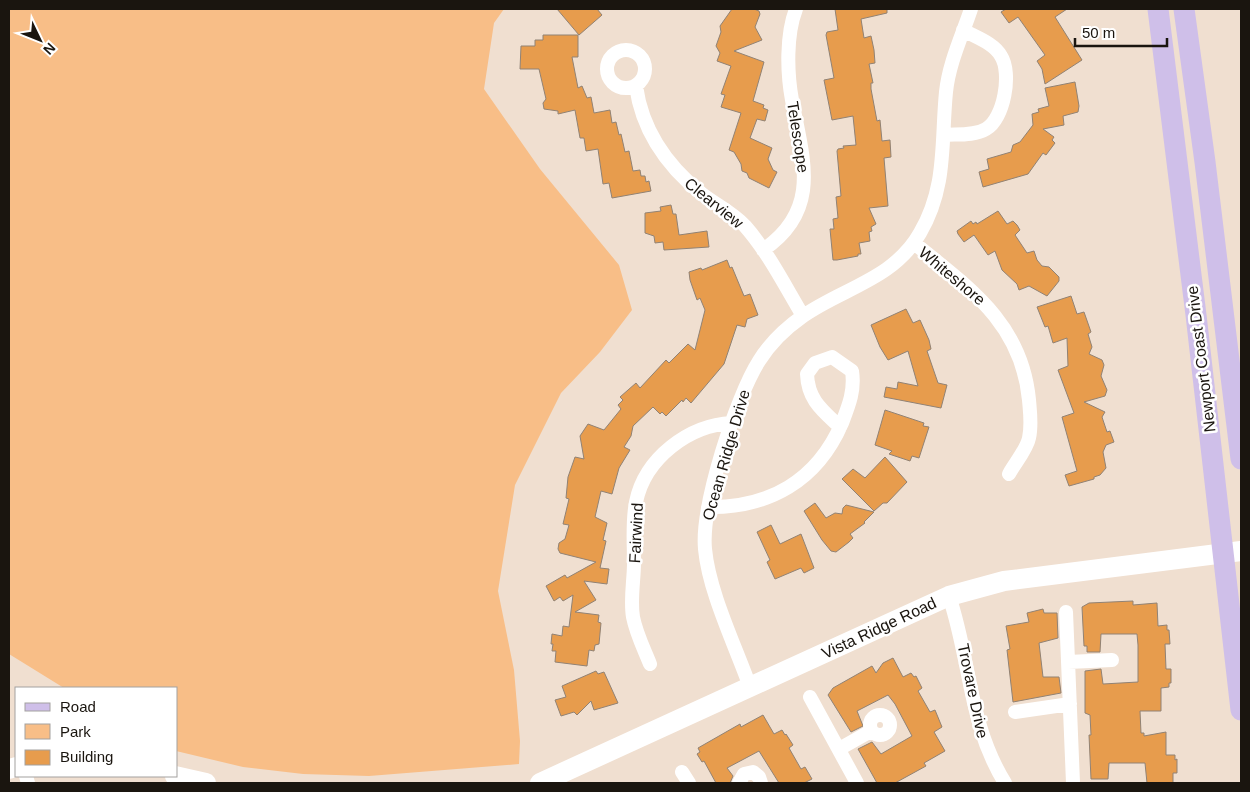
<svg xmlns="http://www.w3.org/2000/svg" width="1250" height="792" font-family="Arial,sans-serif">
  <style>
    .green { fill: #f8be87 }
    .building { fill: #e79c4d; stroke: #918274 }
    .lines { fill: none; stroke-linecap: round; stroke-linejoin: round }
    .street { stroke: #fff; stroke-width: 14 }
    .secondary { stroke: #fff; stroke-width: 20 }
    .primary { stroke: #cfbfe9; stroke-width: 21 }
    .labels { text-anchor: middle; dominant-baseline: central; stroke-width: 5; stroke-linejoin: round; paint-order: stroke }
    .street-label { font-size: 16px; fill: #1a150f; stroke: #fff }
  </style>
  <rect width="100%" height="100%" fill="#f0dfd0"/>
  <path class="green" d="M9,9H504L494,23L484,89L540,169L619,265L632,310L600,352L561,393L515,485L498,591L514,670L520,741L519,764L369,776L303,774L243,767L176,751V688H64L9,654Z"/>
  <path class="building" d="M557,9H597L602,15L579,35Z
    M732,9H754L759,11L760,14L755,27L762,40L734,51L764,62L753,101L764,105L763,108L768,110L765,121L757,119L750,138L772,148L768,159L773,170L777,172L769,188L749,178L747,173L742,171L741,164L734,152L729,150L741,113L721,107L725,95L721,94L731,66L717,61L720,53L716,46L721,32L720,26Z
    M835,9H887V13L861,19L864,38L871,36L874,50L875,63L869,64L873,83H871V89L877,121L880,120L882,141L890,140L891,157L884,158L888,206L869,208L876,224L871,227L872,231L869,232L870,241L859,243L861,254H858V256L837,260H833L830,229H834L833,219L838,218L836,197L841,196L837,151L838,149L844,148L843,146L856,145L853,116L832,120L824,80L834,78L826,35L827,32L838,30Z
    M1006,9H1067L1055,17L1082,60L1045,84L1042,69L1037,61L1045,55L1018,17L1009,23L1001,12Z
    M543,35H578V57H572L578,88L582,86L587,98L591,97L594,113L610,110L612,123L616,122L619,135L621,134L625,152L629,151L633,171L640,170L641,176H645L646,182L649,181L651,191L612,198L609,183L603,184L598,149L586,151L584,138H580L575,110L558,114V111L544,109L543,103L546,99L539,69H520L521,46H535V40H543Z
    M1075,82L1079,106L1078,112L1063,116L1064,125L1043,129L1054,137L1052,140L1055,143L1046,155L1043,153L1028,174L983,187L979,172L989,169L987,159L1011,152L1013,145L1020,142L1033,125L1032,114L1039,112L1038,109L1049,106L1045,88Z
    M671,205L673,214H676L679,235L707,231L709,247L664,250L663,242L655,243L654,236L645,233V213L661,211L660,207Z
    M998,211L1007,224L1013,221L1017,225L1020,230L1015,235L1027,253L1034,251L1037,260L1042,266L1049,267L1059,277V281L1047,296L1029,286L1019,290L1017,284L1002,270L995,251L988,255L974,235L964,242L958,234L957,231L971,221L973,224L976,222L977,224Z
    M727,260L730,268L732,267L744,296L750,294L758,315L747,319L745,327L737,325L724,364L691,403L686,398L683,402L682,400L666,416L662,412L660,414L653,407L633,426L631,436L624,447L630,450L619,468L612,494L601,491L595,517L607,523L603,540L606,541L600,568L609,569L607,584L584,581L596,600L575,612L599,615L598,622L601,623L599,644L595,645L594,651L589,650L587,666L555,662L556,651H552L553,644H551L552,634L562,636L563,626L569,627L573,595L563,601L560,597L554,601L546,586L565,575L567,578L596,562L560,553L558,549L559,543L565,539L569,525L563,524L569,499L566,498L568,477L575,457L584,459L580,436L588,424L604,430L621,409L618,405L623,400L620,397L636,383L640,388L666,360L669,363L688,344L695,350L705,310L700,298L697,300L690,280L689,272L701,268L702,270Z
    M1071,296L1077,314L1084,312L1091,332L1088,334L1092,347L1089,354L1102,360L1104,365L1101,376L1107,390L1105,396L1084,402L1105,412L1102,417L1107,432L1110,431L1114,442L1106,445L1103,452L1106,468L1100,475L1094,477V479L1069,486L1065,475L1077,471L1062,417L1074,413L1058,370L1068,366L1067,338L1053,343L1048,326L1045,327L1037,307Z
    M906,309L913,323L920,320L929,340L931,349L927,351L938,383L947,385L941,408L884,397L886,387L897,389L898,382L918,386L908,351L888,360L880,347L871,325Z
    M885,410L924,423L923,426L929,427L919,458L912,456L910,461L889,454L892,451L875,445Z
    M885,457L907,482L887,503H883L874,511L842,479L853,469L865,478Z
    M815,503L826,518L835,513L842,514L843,508L846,505L874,512L864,522L865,523L850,534L853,538L849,542L836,552L831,551L822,540L804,511Z
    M771,525L780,544L801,534L814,568L804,573L801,568L775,579L767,562L770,560L757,532Z
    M1133,601V605L1157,603L1158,626L1167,625V630H1169L1170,644H1165L1166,669H1171V683H1169V687L1161,688V711H1140L1141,733H1144V736L1166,732V755H1175V760L1177,759V773H1173V783H1147L1145,763H1109L1108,779H1091L1089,735H1091L1090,715L1085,713V671L1101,669L1103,684L1138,682V645L1137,634H1101L1100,652H1087V646H1084L1082,607L1089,603Z
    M1043,609L1044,613H1057L1058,638L1039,643L1043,677H1059L1061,693L1013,702L1007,650L1010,649L1006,626L1029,622L1027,613Z
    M893,658L903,677L911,673L914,677L916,676L922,688L918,691L930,712L935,710L942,727L934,732L945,751L924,763L926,766L895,783H877L858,749L872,742L881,754L912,736L895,704L888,695L857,711L863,726L851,732L828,695L833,688L872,666L876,673L883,663Z
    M596,671L598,674L604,672L618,703L594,710L591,701L577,715L574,712L561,716L555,700L566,697L562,686Z
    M763,715L774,734L782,730L785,735L786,734L793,745L789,748L801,769L805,767L812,779L804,783H779L759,751L727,768L733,776L730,783H716L704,761L702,762L697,754L700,752L698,748L740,724L741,727Z"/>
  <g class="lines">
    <path class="street" d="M607 69a19 19 0 1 1 38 0a19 19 0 1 1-38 0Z
      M636,86C642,130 667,166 702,194C716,205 732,212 745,226C768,252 785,286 803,316
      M944,135C957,134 974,136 986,129C1004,119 1012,73 1001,56C994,43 975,37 963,30
      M914,243C968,287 1022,323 1029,400C1030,412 1032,425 1029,438C1027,449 1015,463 1009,474
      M763,250C822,210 803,159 792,100C787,73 786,35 796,9
      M708,507C769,508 817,481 842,423C849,405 855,390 852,371L832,357L815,363L807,374C808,400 822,410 840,427
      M949,596C971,661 968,723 1005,783
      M1066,612L1073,783
      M1068,662L1112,660
      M650,664C644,649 636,633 633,617C630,600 634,580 634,563C634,543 632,522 636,502C645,458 689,425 732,423
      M750,687C735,645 709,592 705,549C701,506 736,397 759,361C770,343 786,328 803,316C843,288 894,279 920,233C947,187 941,143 946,92C949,63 962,36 971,9
      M810,697L857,783
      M1015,712L1070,704
      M870 725a10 10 0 1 1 20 0a10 10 0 1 1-20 0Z
      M839,749L871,731
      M682,772L689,783
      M26,776L28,783
      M739,783L744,774L753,772L759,777L761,783"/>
    <path class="secondary" d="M9,769L16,767
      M175,776L206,783
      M540,783L949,596L1004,581L1241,551"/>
    <path class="primary" d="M1158,9L1196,315L1241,710
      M1184,9L1205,162L1241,459"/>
  </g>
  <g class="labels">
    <g class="street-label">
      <text transform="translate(798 137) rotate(81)">Telescope</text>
      <text transform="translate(714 203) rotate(39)">Clearview</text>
      <text transform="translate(952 276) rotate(40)">Whiteshore</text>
      <text transform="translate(1201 359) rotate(-97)">Newport Coast Drive</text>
      <text transform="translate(726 455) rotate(-74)">Ocean Ridge Drive</text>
      <text transform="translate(636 533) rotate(-87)">Fairwind</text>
      <text transform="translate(879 628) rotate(-25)">Vista Ridge Road</text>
      <text transform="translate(973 691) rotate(78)">Trovare Drive</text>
    </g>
  </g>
  <rect width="1250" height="792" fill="none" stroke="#1a150f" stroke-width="20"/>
  <rect x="15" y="687" width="162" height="90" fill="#ffffff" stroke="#a3a19f"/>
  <rect x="25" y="703" width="25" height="8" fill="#cfbfe9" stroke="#a3a19f"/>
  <text x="60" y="712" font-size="15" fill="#1a150f">Road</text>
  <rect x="25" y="724" width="25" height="15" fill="#f8be87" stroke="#a3a19f"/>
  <text x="60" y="737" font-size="15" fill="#1a150f">Park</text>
  <rect x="25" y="750" width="25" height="15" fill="#e79c4d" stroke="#a3a19f"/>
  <text x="60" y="762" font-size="15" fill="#1a150f">Building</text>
  <g transform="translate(40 40) rotate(133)" stroke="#ffffff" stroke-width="4" paint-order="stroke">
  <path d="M0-4L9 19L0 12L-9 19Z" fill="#1a150f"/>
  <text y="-8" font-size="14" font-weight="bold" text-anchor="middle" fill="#1a150f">N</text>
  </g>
  <path d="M1075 38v8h92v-8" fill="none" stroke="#1a150f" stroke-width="2.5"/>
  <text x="1082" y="38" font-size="15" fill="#1a150f" stroke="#ffffff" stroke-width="4" paint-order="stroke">50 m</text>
</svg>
